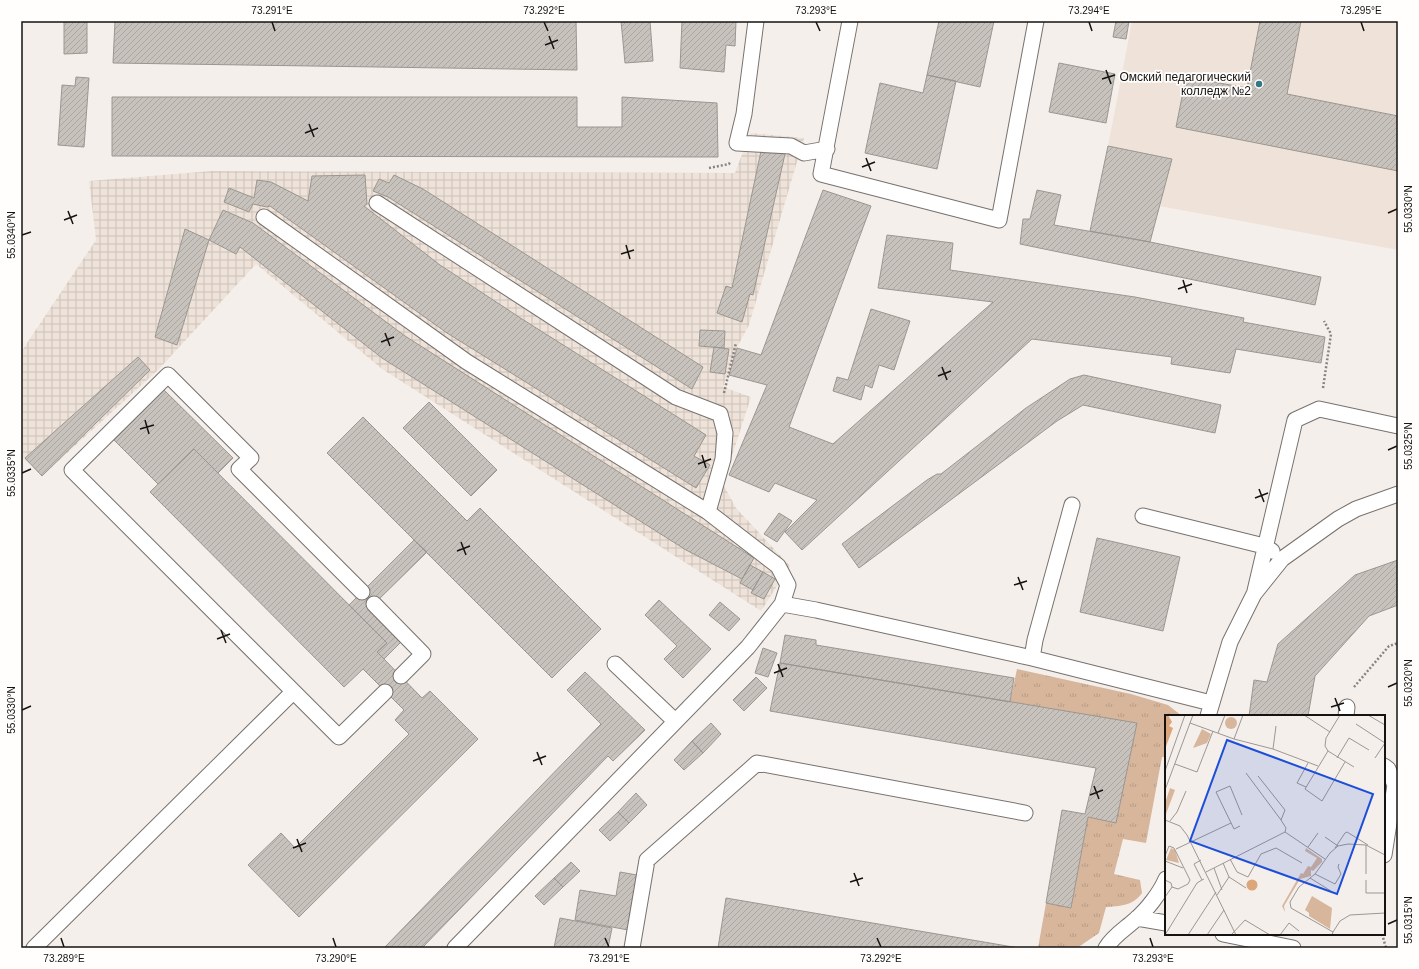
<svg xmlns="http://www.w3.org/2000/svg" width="1419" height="969" font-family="Arial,sans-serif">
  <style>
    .built { fill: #efe3d9 }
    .industrial { fill: url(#industrial-grid) }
    .grass { fill: url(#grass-tufts) }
    .building { fill: url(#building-hatch); stroke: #9b9691 }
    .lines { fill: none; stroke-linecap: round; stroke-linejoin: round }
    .lane-casing { stroke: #77726e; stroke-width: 17 }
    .path { stroke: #878380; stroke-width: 2.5; stroke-dasharray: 2 2; stroke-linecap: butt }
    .lane { stroke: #fff; stroke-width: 15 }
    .ticks { fill: none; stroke: #151311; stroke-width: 1.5 }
    .poi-dot { fill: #337985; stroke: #fffefd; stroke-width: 1.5 }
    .labels { text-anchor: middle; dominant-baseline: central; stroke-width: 3.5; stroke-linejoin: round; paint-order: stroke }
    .poi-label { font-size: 12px; fill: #151311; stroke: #fffefd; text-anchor: end }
    .inset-road { fill: none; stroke: #9b9794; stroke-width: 1 }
    .view { fill: #1d4ed8; fill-opacity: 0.15; stroke: #1d4ed8; stroke-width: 2 }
    .inset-edge { fill: none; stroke: #151311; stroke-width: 2 }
    .neatline { fill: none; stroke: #151311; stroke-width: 1.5 }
    .ticks-label { font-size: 10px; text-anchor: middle; fill: #151311 }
  </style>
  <defs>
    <pattern id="industrial-grid" width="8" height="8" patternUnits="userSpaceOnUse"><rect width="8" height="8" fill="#efe3d9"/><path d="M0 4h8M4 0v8" fill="none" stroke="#ccc2b9"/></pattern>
    <pattern id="grass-tufts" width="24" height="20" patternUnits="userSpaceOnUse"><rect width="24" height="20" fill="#d8b69b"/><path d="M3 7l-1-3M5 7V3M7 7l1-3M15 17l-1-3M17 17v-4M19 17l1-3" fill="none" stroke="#b89c84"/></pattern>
    <pattern id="building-hatch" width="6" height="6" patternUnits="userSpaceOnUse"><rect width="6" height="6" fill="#c8c2bd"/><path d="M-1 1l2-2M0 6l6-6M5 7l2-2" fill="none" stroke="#aba6a1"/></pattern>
  </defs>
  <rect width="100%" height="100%" fill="#f5efeb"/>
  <path class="built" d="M1132,21H1398V250L1159,206L1172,159L1108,146Z"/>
  <path class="industrial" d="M750,133L804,138L749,325L736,349L723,387L751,397L723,484L736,508L790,566L761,611L382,369L256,264L158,370L42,476L21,456V352L96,240L89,181L212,171L735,173Z"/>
  <path class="grass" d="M1017,669L1131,694L1168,705L1182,716H1166V757H1162L1146,843L1123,839L1114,874L1140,880L1142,893C1133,906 1120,906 1106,907L1099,933L1077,948H1038L1046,903L1071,908L1088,817L1137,724L1010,702Z"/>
  <path class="building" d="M64,21H87V53L64,54Z
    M115,21H576L577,70L113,63Z
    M621,21H650L653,61L625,63Z
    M682,21H736L735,46L726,45L724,72L680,68Z
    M939,21H994L980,87L927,75Z
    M1116,21H1129L1126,39L1113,37Z
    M1260,21H1301L1287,94L1398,116V171L1176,127L1186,77L1247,88Z
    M1059,63L1115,74L1106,123L1049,112Z
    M927,75L956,81L937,169L865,153L880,83L923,93Z
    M76,77L89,78L84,147L58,145L62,85L75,86Z
    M112,97H577V127H622V97L717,103L718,157L112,156Z
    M1108,146L1172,159L1150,242L1090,231Z
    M761,151L785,154L753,295L750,294L742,322L717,313L726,286L732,288Z
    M365,175L367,204L364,206L440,265L522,319L706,435L694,456L710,465L696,488L447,333L270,206L267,207L253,204L249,212L224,202L229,188L254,198L257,180L271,182L308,201L312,176Z
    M394,175L423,189L703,367L692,389L388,197L373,191L379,179L389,183Z
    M823,190L871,206L789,427L833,444L993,302L878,288L887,235L953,243L950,270L1135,297L1244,318L1243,322L1325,337L1321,363L1236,349L1230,373L1171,364L1172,357L1032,339L802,550L785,532L817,500L775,483L769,492L729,475L767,385L729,375L737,348L761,355Z
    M1037,190L1061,195L1054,225L1150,242L1321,277L1315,305L1020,244L1023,219H1030Z
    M223,210L253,223L405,336L754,558L742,579L686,550L382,358L240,247L236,254L209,240Z
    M185,229L209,240L177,345L155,337Z
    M871,309L910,321L894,370L879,365L872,388L865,385L861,400L833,391L837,377L848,380Z
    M700,330L725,331L724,348L699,346Z
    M714,347L729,349L725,374L710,372Z
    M138,357L150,370L42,476L25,458Z
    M1084,375L1221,405L1215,433L1083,405L1057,421L859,568L842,544L927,480L937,474H941L1026,408L1070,379Z
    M164,390L233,458L218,473L194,449L158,484L114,440Z
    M429,402L497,470L471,496L403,428Z
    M363,417L467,521L480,508L601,629L552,678L327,453Z
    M194,449L387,643L377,652L384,659L422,698L430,691L478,739L299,917L248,865L281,833L295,848L409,734L395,720L404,710L363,669L344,687L150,492Z
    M779,513L792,521L777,542L764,534Z
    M1097,538L1180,557L1163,631L1080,612Z
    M414,540L427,552L374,604L403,640L384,659L377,652L387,643L349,605Z
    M1398,560V605L1369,616L1315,676L1308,716H1249L1254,680L1267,682L1278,644L1355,575Z
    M750,565L763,572L753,590L740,583Z
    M763,572L775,579L764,599L751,593Z
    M659,600L711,649L683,678L664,659L677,646L645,615Z
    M720,602L740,619L729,631L709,615Z
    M785,635L816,640V645L1014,678L1010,702L780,663Z
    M763,648L777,653L768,677L755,673Z
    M780,663L1137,723L1116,823L1088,817L1071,908L1046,903L1062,810L1085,814L1096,768L770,711Z
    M585,672L645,730L613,761L608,756L422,948H384L601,724L567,690Z
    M756,677L767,688L744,711L733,700Z
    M711,723L721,734L703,753L692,741Z
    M692,741L703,753L684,770L674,760Z
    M636,793L647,805L629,823L618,812Z
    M618,812L629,823L610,841L599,830Z
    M571,862L580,871L563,887L554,878Z
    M620,872L637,875L628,930L575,920L580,890L616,896Z
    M554,878L563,887L544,905L535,896Z
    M726,898L1019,948H718Z
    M560,918L612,928L608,948H554Z"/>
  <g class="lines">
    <g class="lane-casing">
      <path id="lane" d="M756,21L744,114L737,143L791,146L804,153L827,149
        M850,21L821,174L999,220L1036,21
        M377,203L676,397L720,414L725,433L723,459L708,512
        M264,217L467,362L708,512L778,566L788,585L782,604L748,647L455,948
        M1143,516L1264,546L1272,551
        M1255,591L1295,420L1319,409L1398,426
        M362,592L239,469L251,458L168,375L72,470L339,737L385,692
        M374,604L423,654L401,676
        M782,604L816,610L1032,658L1211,703
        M1032,658L1035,640L1072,505
        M615,664L675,721
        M1208,716L1230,642L1254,594L1282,559L1338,519L1356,509L1398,494
        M1346,716L1347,707
        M1384,766L1388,769L1395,785L1384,855
        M1137,918L1166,923
        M1223,934L1293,948
        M34,948L293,692
        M632,948L647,860L757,763L1025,813
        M1106,948C1113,936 1125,929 1135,920C1147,910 1160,893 1166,879"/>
    </g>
    <path class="path" d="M709,168L729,164L730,162
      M1323,388L1331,334L1324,321
      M724,393L736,343
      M1354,687L1389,646L1398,643
      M1382,934L1386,948"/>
    <use href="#lane" class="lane"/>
  </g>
  <path class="ticks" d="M272,22L275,31M544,22L548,31M816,22L820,31M1089,22L1092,31M1361,22L1364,31M549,36L554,49M545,45L558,40M1106,70L1111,84M1102,79L1115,75M309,124L314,137M305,133L318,128M866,158L871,171M862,167L875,162M68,211L73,224M1388,213L1397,209M64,220L77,215M22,235L31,232M626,245L630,259M621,254L634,250M1183,280L1187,293M1178,289L1192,284M385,333L390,346M381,342L394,337M942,367L947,380M938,376L951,371M145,420L149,434M140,429L154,425M1388,450L1397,446M702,455L706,468M698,464L711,459M22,473L31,469M1259,489L1264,502M1255,498L1268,493M461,542L466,555M457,551L470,546M1018,577L1023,590M1014,585L1027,581M221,630L226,643M217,639L230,634M778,664L783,677M774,673L787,668M1388,687L1397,683M1335,698L1340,711M1331,707L1344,703M22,710L31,706M537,752L542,765M533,761L546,756M1094,786L1099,799M1090,795L1103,790M297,839L302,852M293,848L306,843M854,873L859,886M850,882L863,878M1388,924L1397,920M61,938L64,947M333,938L336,947M605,938L609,947M877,938L881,947M1150,938L1153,947"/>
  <circle class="poi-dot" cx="1259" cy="84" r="4"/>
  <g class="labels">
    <g class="poi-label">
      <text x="1251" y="77">Омский педагогический<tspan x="1251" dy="14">колледж №2</tspan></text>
    </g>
  </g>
  <g transform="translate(1165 715)">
    <rect width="220" height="220" fill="#f5efeb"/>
    <path d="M37,14L46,19L42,28L28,33ZM5,73L10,75L1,99L0,88ZM141,133L157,144V147L148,156L146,155V161L135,164L119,191L120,197L117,191L136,158L138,159L143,151L146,152L152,143L140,136Z" fill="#d8b69b"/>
    <path d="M0,0H3L7,7L4,11L8,13L0,34ZM81.5 170a5.5 5.5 0 1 1 11 0a5.5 5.5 0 1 1-11 0Z" fill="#dba679"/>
    <path d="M6,133L10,135L14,148L1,145ZM147,181L167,193L165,214L144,201V198L140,195Z" fill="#d8b69b"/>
    <path d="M60 8a6 6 0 1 1 12 0a6 6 0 1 1-12 0Z" fill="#d8b69b"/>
    <path class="inset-road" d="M139,0L165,17M175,0L161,23L160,31L163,36L140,74L157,86L180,47M203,0L220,10M25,8L69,24L108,34L153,51M191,9L220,28L210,43M53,18L60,0M69,24L78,0M108,34L111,11M163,36L189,52M172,43L184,23L204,35M10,49L32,57L48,16M0,56L20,0M81,58L116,105L121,113L120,117M93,61L120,95L116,105M141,72L132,68L143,48M0,75L28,0M0,105L15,111L22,120L71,220M5,106L12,97L21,76M75,111L69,114L51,77L65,71L77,100M120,117L160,144M160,122L173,131M201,130V159M143,132L153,118M170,133L180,118L182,117L203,130M11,134L66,108M0,141L4,131L9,133L25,165L23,169L13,174L7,172M65,144L72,157L83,162L96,139L111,133L137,148M36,145L29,149L37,165L39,164M0,146L18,153M58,148L64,162M49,153L57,175M41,157L120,117M150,159L170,169L176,159L173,152L174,149M145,163L166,176M0,165L6,168L7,172L0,182M201,165V178H220M52,180L64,162L81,173M168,217L175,206L185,200L220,198M0,220L32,168L37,165M23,220L51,177M42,220L59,195M66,220L80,205L105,220M115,220L124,208L134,216M167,220L168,217L126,193L125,187L134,172L150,159L165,138L173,131L183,129L201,130L220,140"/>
    <path class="view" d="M62,25L208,79L172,179L25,126Z"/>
    <rect width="220" height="220" class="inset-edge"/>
  </g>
  <rect width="1419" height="969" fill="none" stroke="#fffefd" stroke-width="44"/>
  <rect x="22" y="22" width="1375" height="925" class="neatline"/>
  <g class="ticks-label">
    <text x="272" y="14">73.291°E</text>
    <text x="544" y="14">73.292°E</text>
    <text x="816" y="14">73.293°E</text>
    <text x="1089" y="14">73.294°E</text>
    <text x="1361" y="14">73.295°E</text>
    <text transform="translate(1408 209) rotate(-90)" y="4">55.0330°N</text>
    <text transform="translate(11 235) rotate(-90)" y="4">55.0340°N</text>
    <text transform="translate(1408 446) rotate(-90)" y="4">55.0325°N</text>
    <text transform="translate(11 473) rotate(-90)" y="4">55.0335°N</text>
    <text transform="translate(1408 683) rotate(-90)" y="4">55.0320°N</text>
    <text transform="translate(11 710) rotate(-90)" y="4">55.0330°N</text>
    <text transform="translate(1408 920) rotate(-90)" y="4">55.0315°N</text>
    <text x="64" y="962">73.289°E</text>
    <text x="336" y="962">73.290°E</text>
    <text x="609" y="962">73.291°E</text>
    <text x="881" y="962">73.292°E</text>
    <text x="1153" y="962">73.293°E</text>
  </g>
</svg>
